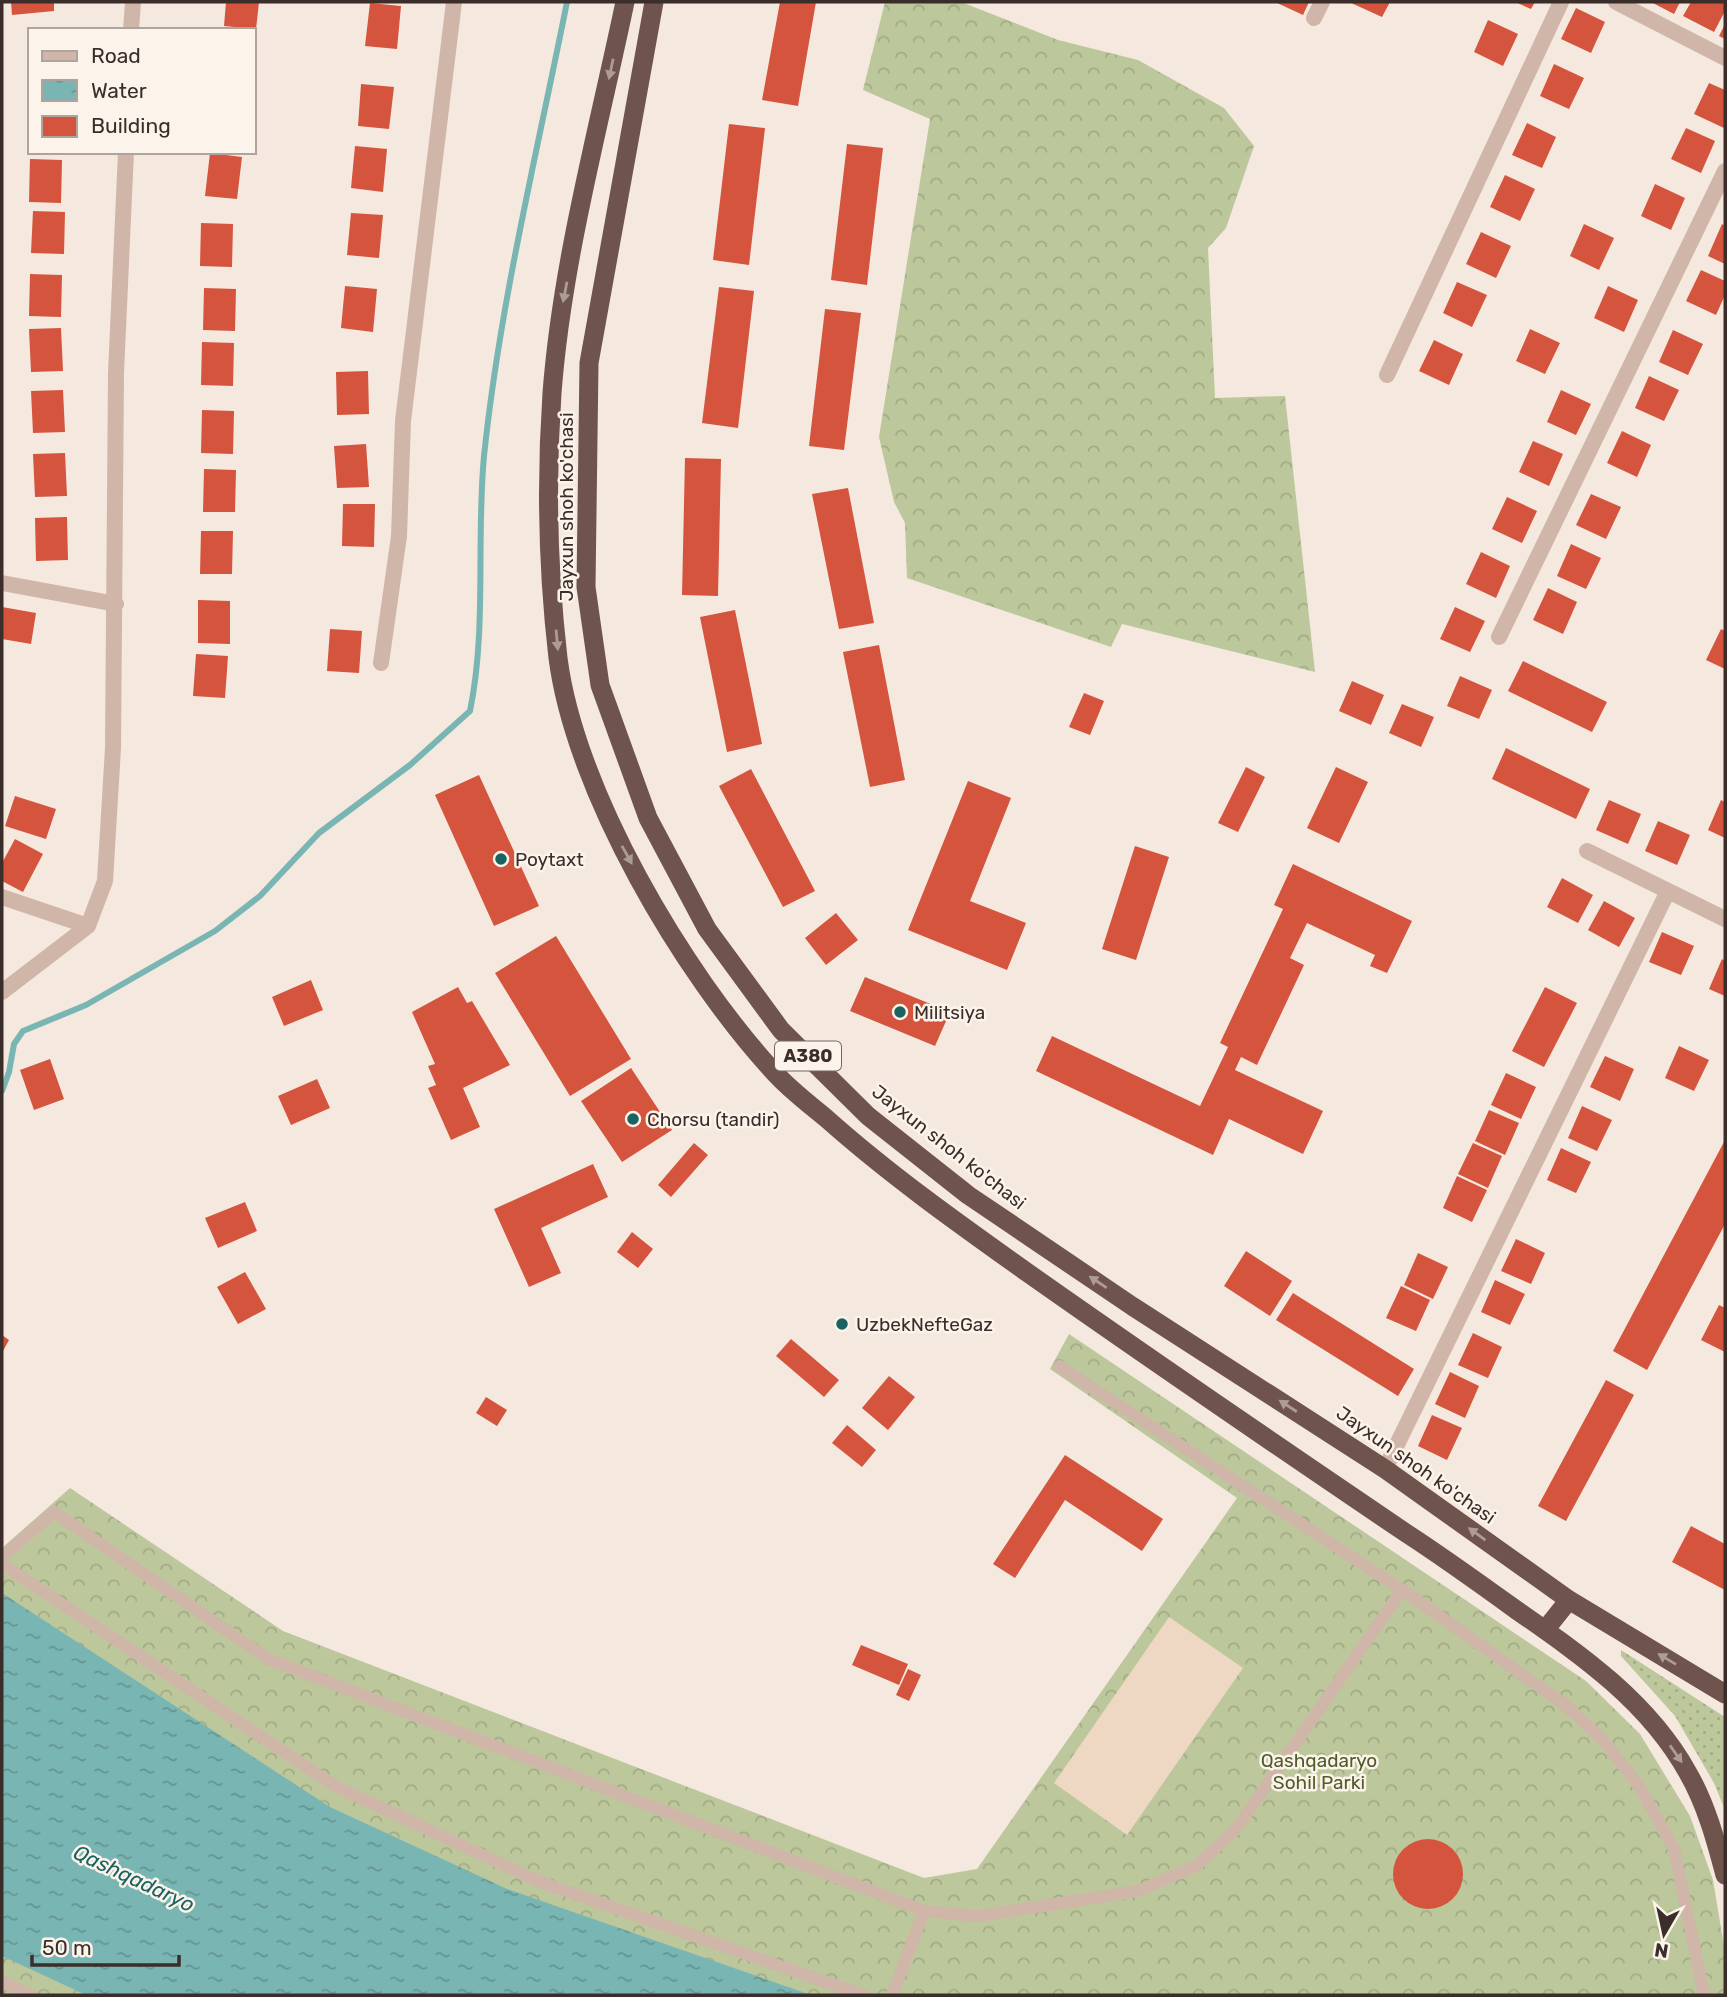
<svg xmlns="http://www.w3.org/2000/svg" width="1727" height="1997" font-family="Rubik,sans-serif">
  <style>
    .grass { fill: url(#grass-dots) }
    .forest { fill: url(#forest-crowns) }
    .plaza { fill: #efd8c3 }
    .water { fill: url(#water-ripples) }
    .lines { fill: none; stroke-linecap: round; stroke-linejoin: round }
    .stream { stroke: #79b6b3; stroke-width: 6 }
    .building { fill: #d4543d }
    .pedestrian { stroke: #d0b6a8; stroke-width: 12 }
    .minor { stroke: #d0b6a8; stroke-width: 16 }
    .trunk { stroke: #6e544c; stroke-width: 19 }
    .oneway { fill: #ae9c94 }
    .poi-dot { fill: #196361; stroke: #fcf3eb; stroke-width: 2.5 }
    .labels { text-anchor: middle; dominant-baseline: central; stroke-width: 5; stroke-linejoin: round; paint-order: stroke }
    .shield { fill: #fcf3eb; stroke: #756863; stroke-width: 2 }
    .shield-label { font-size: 18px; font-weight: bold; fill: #3b2d29 }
    .street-label { font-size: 19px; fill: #3b2d29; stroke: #fcf3eb }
    .poi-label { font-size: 19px; fill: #3b2d29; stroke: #fcf3eb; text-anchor: start }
    .park-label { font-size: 19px; fill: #4f5d29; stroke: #fcf3eb }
    .water-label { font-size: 21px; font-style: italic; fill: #196361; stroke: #fcf3eb }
  </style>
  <defs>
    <pattern id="grass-dots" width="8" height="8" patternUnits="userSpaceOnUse" patternTransform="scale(1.75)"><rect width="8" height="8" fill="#bcc79b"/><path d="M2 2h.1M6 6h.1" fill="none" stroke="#a2ab86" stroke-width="1.8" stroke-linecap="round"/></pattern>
    <pattern id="forest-crowns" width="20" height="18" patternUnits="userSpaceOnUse" patternTransform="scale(1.75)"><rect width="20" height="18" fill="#bcc79b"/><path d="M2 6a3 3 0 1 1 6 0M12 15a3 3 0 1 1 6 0" fill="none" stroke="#a2ab86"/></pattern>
    <pattern id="water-ripples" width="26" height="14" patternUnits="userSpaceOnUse" patternTransform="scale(1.75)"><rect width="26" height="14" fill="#79b6b3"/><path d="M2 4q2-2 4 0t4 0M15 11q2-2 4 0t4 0" fill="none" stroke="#649492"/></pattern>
  </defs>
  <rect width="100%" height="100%" fill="#f5e8de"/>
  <path class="grass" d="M1621,1650L1725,1717V1810L1714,1783L1675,1716L1621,1656Z"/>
  <path class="forest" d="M885,2H961L1058,40L1138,60L1224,108L1254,146L1226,228L1208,248L1215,398L1285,396L1315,672L1122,624L1111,647L907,578L905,523L894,502L879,437L930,119L863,90Z
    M1069,1334L1586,1681L1640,1734L1690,1816L1713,1880L1725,1952V1995H2V1548L70,1488L283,1631L924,1878L977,1869L1237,1498L1050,1369Z"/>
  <path class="plaza" d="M1169,1617L1243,1668L1127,1835L1054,1783Z"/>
  <path class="water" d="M2,1593L330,1807L507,1889L811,1995H86L2,1956Z"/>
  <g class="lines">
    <path class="stream" d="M2,1091L9,1072L14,1044L23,1031L86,1005L215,931L260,896L319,833L410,765L470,711C487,628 476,540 484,456C500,303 537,153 567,2"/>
  </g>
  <path class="building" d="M11,2H54V11L12,15Z
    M226,2H259L256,29L224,26Z
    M780,2H816L798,106L762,100Z
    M1275,2H1309L1303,15Z
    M1349,2H1390L1382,17Z
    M1515,2H1535L1531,9Z
    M1651,2H1680L1674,14Z
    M1691,2H1725V11L1714,32L1683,16Z
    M370,3L401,6L397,49L365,46Z
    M1576,8L1605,22L1591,53L1561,39Z
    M1488,20L1518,34L1503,66L1474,52Z
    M1725,24V39L1719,36Z
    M1554,64L1584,78L1569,109L1540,96Z
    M1709,83L1725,90L1724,128L1694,114Z
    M361,84L394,87L389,129L358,126Z
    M1527,123L1556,137L1542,168L1512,155Z
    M729,124L765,128L749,265L713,260Z
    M1686,128L1715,141L1701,173L1671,159Z
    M847,144L883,148L867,285L831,280Z
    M355,146L387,149L383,192L351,188Z
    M210,153L242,157L237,199L205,196Z
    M30,159L62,160L61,203L29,202Z
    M1505,175L1535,189L1520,221L1490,207Z
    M1655,184L1685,198L1671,230L1641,216Z
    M33,211L65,212L64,254L31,253Z
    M351,213L383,215L379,258L347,255Z
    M201,223L233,224L232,267L200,266Z
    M1584,224L1614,238L1599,270L1570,256Z
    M1722,224L1725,226V264L1708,256Z
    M1481,232L1511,246L1496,278L1466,264Z
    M1701,270L1725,281V295L1716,315L1686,301Z
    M30,274L62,275L61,317L29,316Z
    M1457,282L1487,295L1472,327L1443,313Z
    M345,286L377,289L373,332L341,328Z
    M1608,286L1638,300L1624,332L1594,318Z
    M719,287L754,291L738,428L702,423Z
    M204,288L236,289L235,331L203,330Z
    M825,309L861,313L844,450L809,446Z
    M61,328L63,371L31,372L29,329Z
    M1530,329L1560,343L1545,374L1516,361Z
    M1673,330L1703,344L1688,375L1659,362Z
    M1434,340L1463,354L1449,385L1419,371Z
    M202,342L234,343L233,386L201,385Z
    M368,371L369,414L337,415L336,372Z
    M1649,376L1679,390L1664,421L1635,408Z
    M63,390L65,432L33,433L31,391Z
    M1561,390L1591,404L1576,435L1547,422Z
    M202,410L234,411L233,454L201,453Z
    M1622,431L1651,445L1637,477L1607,463Z
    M1533,441L1563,454L1549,486L1519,472Z
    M366,444L369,487L337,488L334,446Z
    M65,453L67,496L35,497L33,454Z
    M685,458L721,459L718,596L682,595Z
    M204,469L236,470L235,512H203Z
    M848,488L874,623L839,629L812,494Z
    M1591,494L1621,507L1606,539L1576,525Z
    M1507,497L1537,511L1522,543L1492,529Z
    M343,504H375L374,547L342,546Z
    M67,517L68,560L36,561L35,518Z
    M201,531H233L232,574H200Z
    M1571,544L1601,558L1586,589L1557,576Z
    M1481,552L1510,566L1496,598L1466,584Z
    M1548,588L1577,602L1563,634L1533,620Z
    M198,600L230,601V644L198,643Z
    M2,607L36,613L31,644L2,639Z
    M1455,607L1485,621L1470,652L1440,639Z
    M735,610L762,744L727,752L700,617Z
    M330,629L362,631L359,673L327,671Z
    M1721,629L1725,631V669L1706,660Z
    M879,645L905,780L870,787L843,652Z
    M196,654L228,656L225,698L193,696Z
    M1523,661L1607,702L1592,732L1508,691Z
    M1460,676L1492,690L1479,719L1447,706Z
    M1352,681L1384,695L1371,725L1339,711Z
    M1084,693L1104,701L1090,735L1069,727Z
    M1402,704L1434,717L1421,747L1389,733Z
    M1506,748L1590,789L1576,819L1492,779Z
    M1246,767L1265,777L1238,832L1218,823Z
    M1336,767L1368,782L1339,843L1307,828Z
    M751,769L815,891L783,907L719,786Z
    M479,775L539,906L494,926L435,795Z
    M968,781L1011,798L970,901L1026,923L1007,970L908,930Z
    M15,796L56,809L46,839L5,826Z
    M1609,800L1641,814L1628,844L1596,830Z
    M1721,800L1725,802V838L1708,830Z
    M1658,821L1690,835L1677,865L1645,851Z
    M15,839L43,854L23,892L2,881V863Z
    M1135,846L1169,857L1136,960L1102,949Z
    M1293,864L1412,921L1387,973L1370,966L1375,955L1307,923L1290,958L1304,965L1257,1065L1241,1057L1235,1070L1323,1111L1303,1154L1229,1119L1213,1155L1036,1071L1052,1036L1200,1106L1228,1047L1220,1043L1283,909L1274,905Z
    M1562,878L1593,895L1578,923L1547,907Z
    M1604,901L1635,918L1619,947L1588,930Z
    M836,913L858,940L826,965L805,938Z
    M1662,932L1694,946L1681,975L1649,962Z
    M556,936L631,1059L570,1096L495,973Z
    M1722,959L1725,961V996L1709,989Z
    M865,977L950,1012L935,1046L850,1011Z
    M311,980L323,1010L284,1026L272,997Z
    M458,987L467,1003L472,1001L510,1065L463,1088L480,1127L451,1140L428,1088L436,1085L428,1066L435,1064L412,1012Z
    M1545,987L1577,1003L1544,1067L1512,1051Z
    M1679,1046L1709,1060L1694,1091L1665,1078Z
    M1605,1056L1634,1069L1620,1101L1590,1087Z
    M50,1059L64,1099L34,1110L20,1070Z
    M631,1068L672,1130L622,1162L581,1101Z
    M1506,1073L1536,1087L1521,1119L1491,1105Z
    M317,1079L330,1108L291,1125L278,1096Z
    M1582,1106L1612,1120L1597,1151L1568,1138Z
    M1489,1110L1519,1123L1505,1155L1475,1141Z
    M1725,1140V1224L1647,1370L1613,1351Z
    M694,1143L708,1155L671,1197L658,1185Z
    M1473,1143L1502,1156L1488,1188L1458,1174Z
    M1561,1148L1591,1162L1576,1193L1547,1180Z
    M593,1164L608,1197L541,1228L561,1273L529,1287L494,1209Z
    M1457,1176L1487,1190L1472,1222L1443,1208Z
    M245,1202L257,1231L218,1248L205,1218Z
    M632,1232L653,1249L638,1268L617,1252Z
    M1516,1239L1545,1253L1531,1284L1501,1271Z
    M1246,1251L1292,1281L1270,1316L1224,1286Z
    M1418,1253L1448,1267L1433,1299L1404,1285Z
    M245,1272L266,1309L238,1324L217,1287Z
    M1495,1280L1525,1294L1510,1325L1481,1312Z
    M1401,1286L1430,1300L1416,1331L1386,1318Z
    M1293,1293L1414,1369L1398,1396L1276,1320Z
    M1719,1305L1725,1308V1352L1701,1340Z
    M1473,1333L1502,1347L1488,1378L1458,1365Z
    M2,1335L9,1340L2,1353Z
    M791,1339L839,1380L824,1397L776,1356Z
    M1450,1372L1479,1386L1465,1418L1435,1404Z
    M889,1376L915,1397L888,1430L862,1408Z
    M1606,1380L1634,1395L1566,1521L1538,1506Z
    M486,1397L507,1410L497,1426L476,1413Z
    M1432,1415L1462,1428L1447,1460L1418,1446Z
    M847,1425L876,1450L862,1467L832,1443Z
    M1065,1455L1163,1519L1142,1551L1065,1500L1015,1578L993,1564Z
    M1691,1526L1725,1544V1590L1672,1562Z
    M861,1645L908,1664L899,1685L852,1665Z
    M908,1669L921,1675L909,1701L896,1695Z
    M1393 1874a35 35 0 1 1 70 0a35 35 0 1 1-70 0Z"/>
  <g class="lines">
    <path class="pedestrian" d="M1059,1366L1404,1591L1564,1704L1603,1740L1639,1786L1674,1849L1704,1995
      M2,1557L54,1512L268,1659L924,1911L979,1916L1138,1891L1196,1866L1236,1829L1402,1590
      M2,1564L335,1786L538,1881L863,1995
      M2,1982L31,1995
      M892,1995L924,1911"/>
    <path class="minor" d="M1616,2L1725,58
      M1314,18L1322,2
      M131,30L133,2
      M1387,375L1561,2
      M2,583L116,604
      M1499,637L1725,171
      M381,663L399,536L403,421L454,2
      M1587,851L1725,919
      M2,897L88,926
      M2,992L88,926L105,881L113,748L116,373L126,152
      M1385,1469L1668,891"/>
    <path class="trunk" d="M625,2C598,131 562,262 552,393C546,480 548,572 558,658C575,791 683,973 773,1071C789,1089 809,1104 827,1119C890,1175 959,1224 1028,1273C1153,1361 1279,1447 1406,1533C1443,1557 1479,1583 1515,1609C1581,1655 1648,1701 1688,1773C1706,1804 1716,1841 1725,1875
      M654,2L589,363L586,587L600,685L648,818L707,929L781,1030L868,1116L968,1195L1132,1306L1385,1469L1569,1600L1725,1694
      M1545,1630L1569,1600"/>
  </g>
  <defs><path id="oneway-solid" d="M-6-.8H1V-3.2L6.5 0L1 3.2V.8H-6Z" transform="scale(1.75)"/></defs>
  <g class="oneway">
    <use href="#oneway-solid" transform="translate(611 69) rotate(102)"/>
    <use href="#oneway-solid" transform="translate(565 292) rotate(101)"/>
    <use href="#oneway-solid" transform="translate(557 640) rotate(85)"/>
    <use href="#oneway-solid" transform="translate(627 855) rotate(61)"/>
    <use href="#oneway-solid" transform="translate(1098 1282) rotate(-146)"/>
    <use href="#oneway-solid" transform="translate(1288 1406) rotate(-147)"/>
    <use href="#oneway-solid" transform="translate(1477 1534) rotate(-144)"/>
    <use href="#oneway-solid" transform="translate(1667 1659) rotate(-149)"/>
    <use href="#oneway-solid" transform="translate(1676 1754) rotate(55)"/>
  </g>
  <g class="poi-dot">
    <circle cx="501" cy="859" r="7"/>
    <circle cx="900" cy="1012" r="7"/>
    <circle cx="633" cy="1119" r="7"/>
    <circle cx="842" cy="1324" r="7"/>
  </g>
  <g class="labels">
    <rect class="shield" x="775" y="1041.5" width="66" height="29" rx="5"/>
    <g class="shield-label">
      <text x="808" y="1056">A380</text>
    </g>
    <g class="street-label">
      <text transform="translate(566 507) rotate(-90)">Jayxun shoh ko'chasi</text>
      <text transform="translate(949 1147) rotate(38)">Jayxun shoh ko'chasi</text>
      <text transform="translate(1416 1465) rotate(35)">Jayxun shoh ko'chasi</text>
    </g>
    <g class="poi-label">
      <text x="515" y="859">Poytaxt</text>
      <text x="914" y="1012">Militsiya</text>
      <text x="647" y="1119">Chorsu (tandir)</text>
      <text x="856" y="1324">UzbekNefteGaz</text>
    </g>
    <g class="park-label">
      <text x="1319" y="1760">Qashqadaryo<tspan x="1319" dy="22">Sohil Parki</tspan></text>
    </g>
    <g class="water-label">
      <text transform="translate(134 1878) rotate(25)">Qashqadaryo</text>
    </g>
  </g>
  <rect width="1727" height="1997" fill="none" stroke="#3b2d29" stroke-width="7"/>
  <rect x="28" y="28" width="228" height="126" fill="#fcf3eb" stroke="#afa49d" stroke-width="2"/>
  <rect x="42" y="51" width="35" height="10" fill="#d0b6a8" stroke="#afa49d" stroke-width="2"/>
  <text x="91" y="63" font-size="21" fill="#3b2d29">Road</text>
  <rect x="42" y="80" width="35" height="21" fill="url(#water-ripples)" stroke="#afa49d" stroke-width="2"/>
  <text x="91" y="98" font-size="21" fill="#3b2d29">Water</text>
  <rect x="42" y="116" width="35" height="21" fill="#d4543d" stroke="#afa49d" stroke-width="2"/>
  <text x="91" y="133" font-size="21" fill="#3b2d29">Building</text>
  <g transform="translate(1664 1934) rotate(189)" stroke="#fcf3eb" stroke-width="5" paint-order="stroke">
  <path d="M0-5L12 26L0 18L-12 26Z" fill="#3b2d29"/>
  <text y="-10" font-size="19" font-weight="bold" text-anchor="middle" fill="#3b2d29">N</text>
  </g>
  <path d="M32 1955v10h147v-10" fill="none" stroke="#3b2d29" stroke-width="3.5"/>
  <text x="42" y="1955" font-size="21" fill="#3b2d29" stroke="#fcf3eb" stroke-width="5" paint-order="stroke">50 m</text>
</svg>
